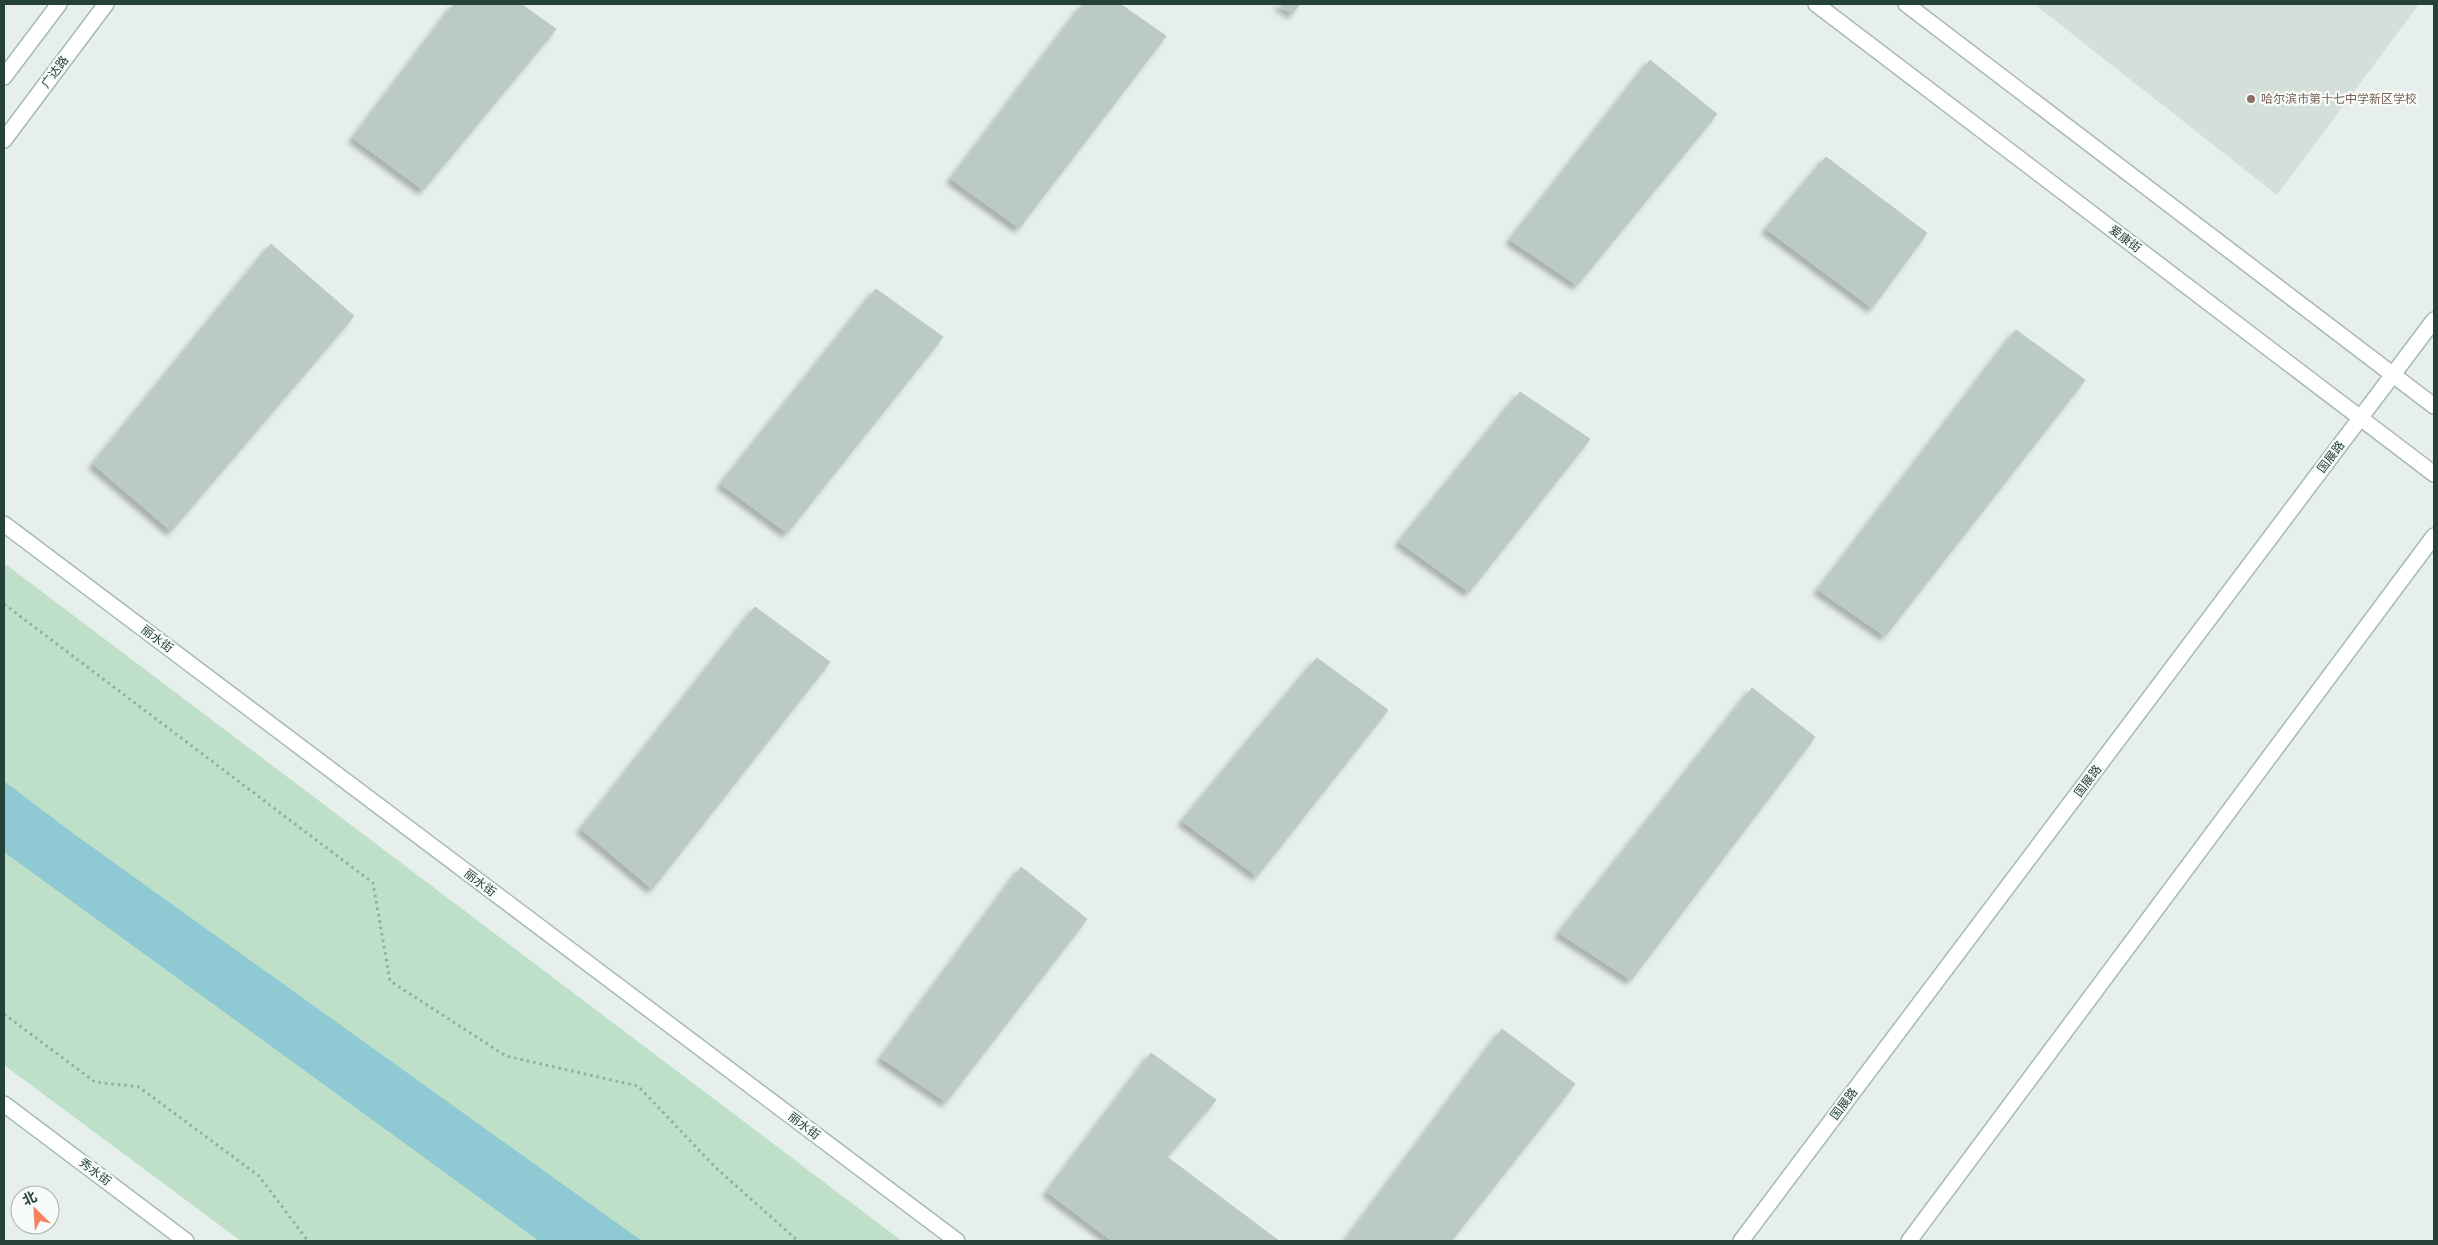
<svg xmlns="http://www.w3.org/2000/svg" width="2438" height="1245" font-family="'Fira Sans Condensed','Noto Sans SC',sans-serif">
  <style>
    .built { fill: #d4dfda }
    .green { fill: #bfe0c8 }
    .water { fill: #8ec9d4 }
    .building { fill: #bbcac4; stroke: #b8c9c2; filter: url(#shadow) }
    .lines { fill: none; stroke-linecap: round; stroke-linejoin: round }
    .tertiary-casing { stroke: #a8b8b2; stroke-width: 18 }
    .secondary-casing { stroke: #a4bbb3; stroke-width: 18 }
    .path { stroke: #86b3a5; stroke-width: 3; stroke-dasharray: 2.5 4; stroke-linecap: butt }
    .tertiary { stroke: #fff; stroke-width: 15 }
    .secondary { stroke: #fff; stroke-width: 15 }
    .education-dot { fill: #8d6e63; stroke: #f7fbf9; stroke-width: 2 }
    .labels { text-anchor: middle; dominant-baseline: central; stroke-width: 4.5; stroke-linejoin: round; paint-order: stroke }
    .street-label { font-size: 12px; fill: #24423a; stroke: #f7fbf9 }
    .education-label { font-size: 12px; fill: #785e54; stroke: #f7fbf9; text-anchor: start }
  </style>
  <defs>
    <filter id="shadow"><feDropShadow dx="-4.5" dy="4.5" stdDeviation="2.5" flood-color="#0004"/></filter>
  </defs>
  <rect width="100%" height="100%" fill="#e6efeb"/>
  <path class="built" d="M2034,4H2419L2277,195Z"/>
  <path class="green" d="M4,563L902,1241H241L4,1065Z"/>
  <path class="water" d="M4,781L74,834L642,1241H539L4,852Z"/>
  <path class="building" d="M454,4H521L556,29L423,190L353,138Z
    M1083,4H1120L1166,36L1019,228L951,179Z
    M1278,4H1300L1292,14Z
    M1650,60L1717,114L1577,285L1510,240Z
    M1826,157L1927,233L1872,308L1766,229Z
    M271,244L354,316L171,531L93,464Z
    M876,289L943,337L787,533L721,484Z
    M2016,330L2085,380L1885,636L1818,590Z
    M1520,392L1590,439L1469,592L1399,542Z
    M755,607L830,662L652,889L581,829Z
    M1317,658L1388,710L1257,876L1182,821Z
    M1752,688L1815,737L1631,980L1559,933Z
    M1021,867L1087,919L946,1102L881,1058Z
    M1502,1029L1575,1084L1451,1241H1345Z
    M1151,1053L1216,1100L1167,1157L1279,1241H1112L1047,1192Z"/>
  <g class="lines">
    <g class="tertiary-casing">
      <path id="tertiary" d="M1816,4L2434,474
        M1906,4L2434,406"/>
    </g>
    <g class="secondary-casing">
      <path id="secondary" d="M4,77L59,4
        M4,140L106,4
        M4,524L957,1241
        M4,1104L186,1241
        M1741,1241L2434,320
        M1909,1241L2434,536"/>
    </g>
    <path class="path" d="M4,604L373,883L390,981L506,1056L638,1086L716,1168L798,1241
      M4,1014L95,1082L139,1087L259,1176L308,1241"/>
    <use href="#tertiary" class="tertiary"/>
    <use href="#secondary" class="secondary"/>
  </g>
  <circle class="education-dot" cx="2251" cy="99" r="5"/>
  <g class="labels">
    <g class="street-label">
      <text transform="translate(55 72) rotate(-53)">广达路</text>
      <text transform="translate(2125 239) rotate(37)">爱康街</text>
      <text transform="translate(2331 457) rotate(-53)">国展路</text>
      <text transform="translate(157 639) rotate(37)">丽水街</text>
      <text transform="translate(2088 781) rotate(-53)">国展路</text>
      <text transform="translate(480 883) rotate(37)">丽水街</text>
      <text transform="translate(1844 1104) rotate(-53)">国展路</text>
      <text transform="translate(804 1126) rotate(37)">丽水街</text>
      <text transform="translate(95 1172) rotate(37)">秀水街</text>
    </g>
    <g class="education-label">
      <text x="2261" y="99">哈尔滨市第十七中学新区学校</text>
    </g>
  </g>
  <rect width="2438" height="1245" fill="none" stroke="#24423a" stroke-width="10"/>
  <g transform="translate(35 1210) rotate(335)"><circle r="24" fill="#f7fbf9" stroke="#a3b1ad"/>
  <path d="M0-4L9 19L0 12L-9 19Z" fill="#f4845f"/>
  <text y="-8" font-size="14" font-weight="bold" text-anchor="middle" fill="#24423a">北</text>
  </g>
</svg>
